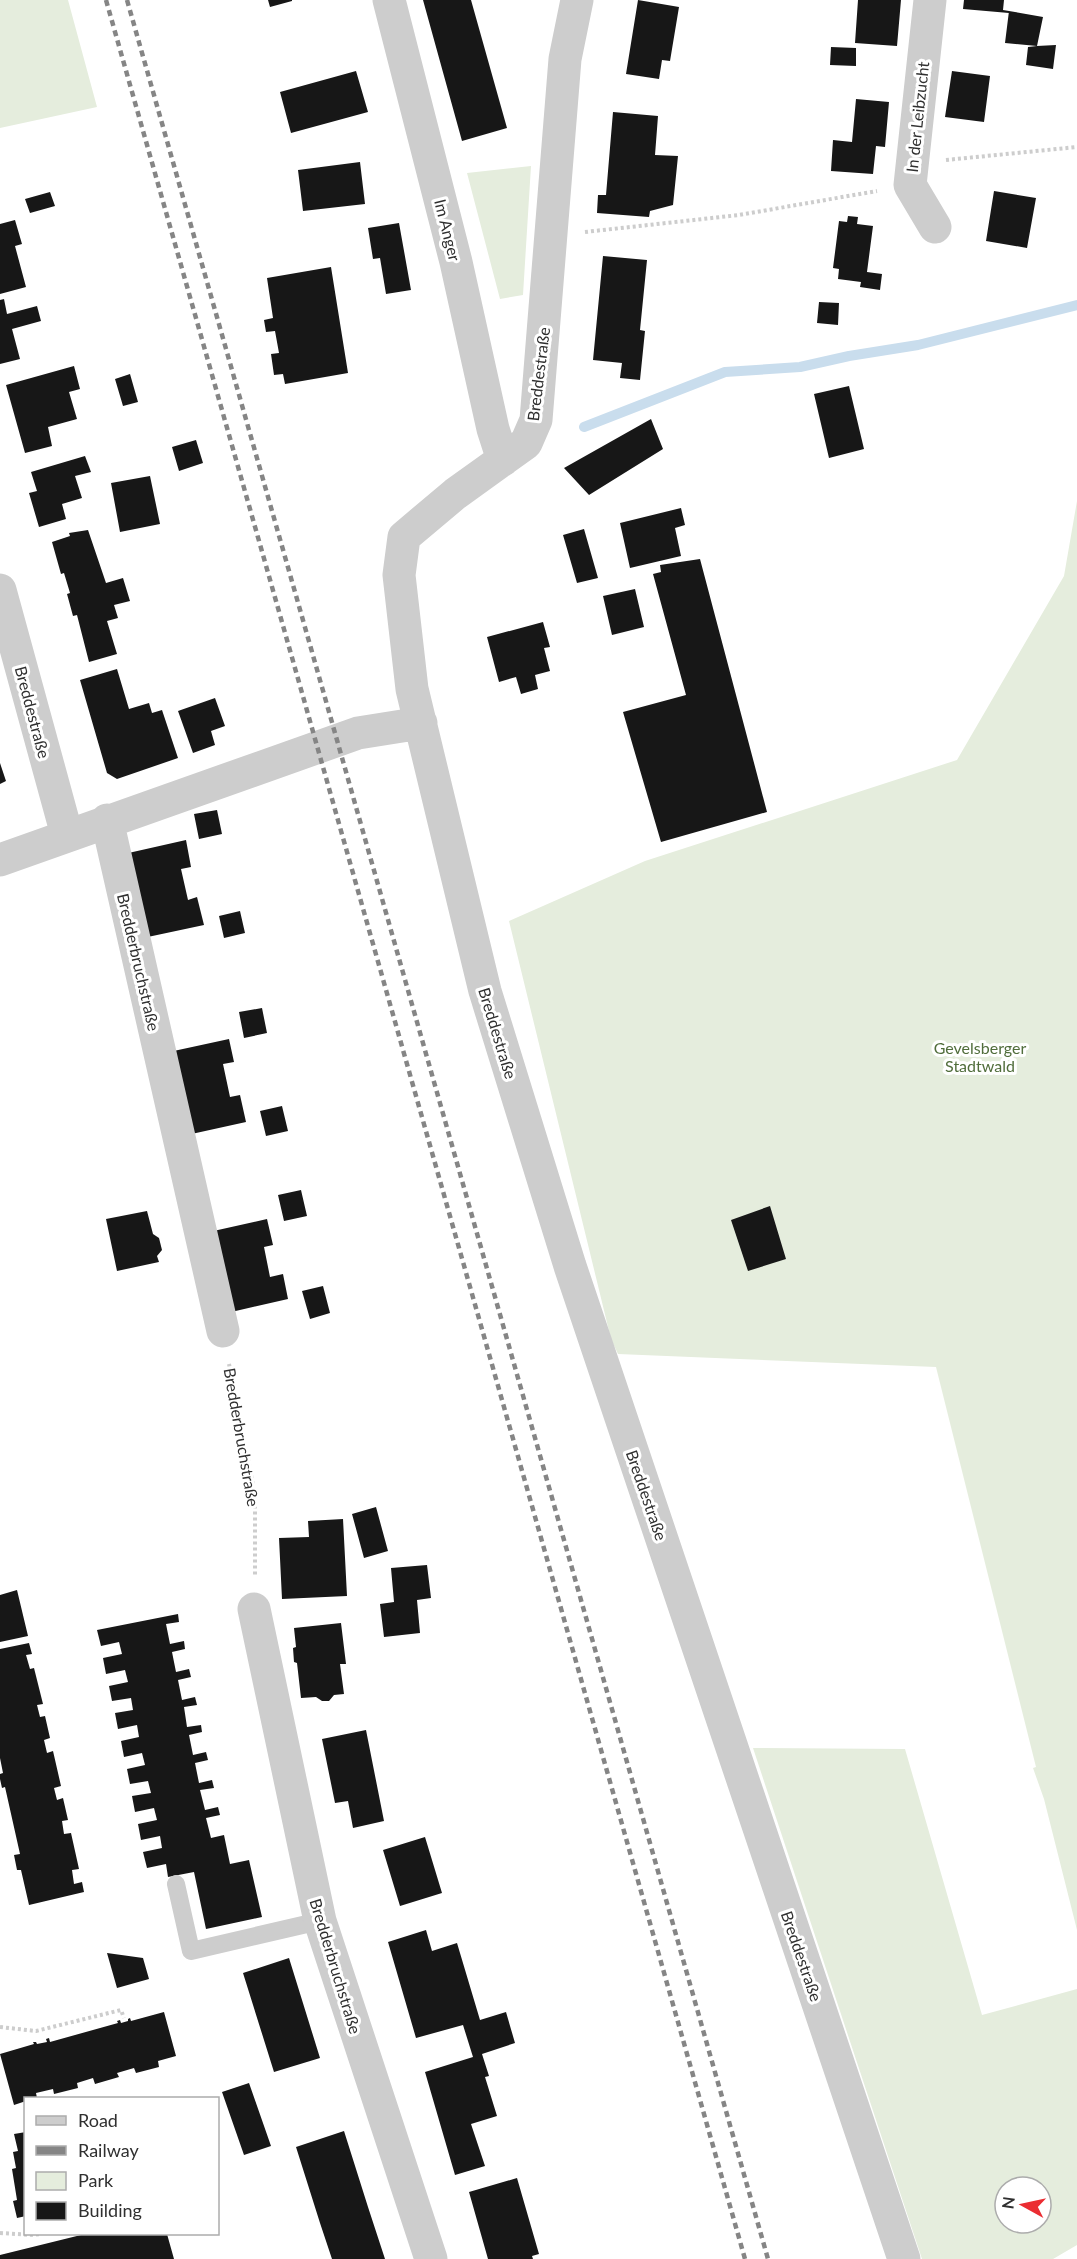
<svg xmlns="http://www.w3.org/2000/svg" width="1077" height="2259" font-family="Lato,sans-serif">
  <style>
    .green { fill: #e5eddd; fill-rule: evenodd }
    .lines { fill: none; stroke-linecap: round; stroke-linejoin: round }
    .stream { stroke: #c9dded; stroke-width: 10 }
    .building { fill: #171717 }
    .path { stroke: #cdcdcd; stroke-width: 4; stroke-dasharray: 3 3; stroke-linecap: butt }
    .lane { stroke: #cdcdcd; stroke-width: 18 }
    .street { stroke: #cdcdcd; stroke-width: 33 }
    .rail { stroke: #858585; stroke-width: 4.5; stroke-dasharray: 6 4.5; stroke-linecap: butt }
    .labels { text-anchor: middle; dominant-baseline: central; stroke-width: 6; stroke-linejoin: round; paint-order: stroke }
    .street-label { font-size: 16px; fill: #303030; stroke: #fff }
    .park-label { font-size: 16px; fill: #506d3b; stroke: #fff }
  </style>
  <rect width="100%" height="100%" fill="#fff"/>
  <path class="green" d="M0,0H68L97,107L0,128Z
    M531,166L523,295L500,299L467,173Z
    M1077,501V1930L1044,1799L1033,1768L1036,1767L936,1367L618,1354L611,1339L509,921L645,861L957,760L1064,576Z
    M753,1748L905,1749L982,2015L1077,1989V2245L1053,2259H922ZM1005,2187H1041V2223H1005Z"/>
  <g class="lines">
    <path class="stream" d="M584,427L725,372L800,367L849,356L918,345L1077,305"/>
  </g>
  <path class="building" d="M268,0H292V1L270,7Z
    M423,0H471L507,128L462,141Z
    M638,0L679,7L670,61L662,60L659,79L626,74Z
    M858,0H901L897,46L855,43Z
    M964,0H1004L1003,10L1009,11V13L963,9Z
    M1009,11L1043,17L1037,46L1056,45L1053,69L1026,65L1028,47L1037,46L1005,43Z
    M831,47L856,48V66L830,65Z
    M356,71L368,112L291,133L280,92Z
    M952,71L990,76L984,122L945,117Z
    M856,99L889,102L885,147L876,146L873,174L831,171L833,140L852,142Z
    M613,112L658,116L655,155L678,156L673,205L650,211L649,217L597,213L598,195H606Z
    M360,162L365,204L303,211L298,170Z
    M994,191L1036,198L1027,248L986,241Z
    M50,192L55,206L30,213L25,199Z
    M848,216L858,217L857,224L873,226L867,272L882,274L880,290L860,287L861,282L838,279L839,269L833,268L839,221L847,222Z
    M15,220L22,244L15,246L26,287L0,294V224Z
    M399,223L411,290L386,294L380,258L373,259L368,228Z
    M603,256L647,260L640,330L645,331L640,380L620,378L622,363L593,360Z
    M331,267L348,373L285,384L283,374L274,375L271,354L279,353L275,331L266,332L264,320L273,318L267,278Z
    M4,299L7,314L37,306L41,321L12,329L20,359L0,364V300Z
    M819,302L839,303L838,325L817,323Z
    M74,366L80,389L69,392L77,419L48,427L52,446L25,453L6,385Z
    M130,374L138,402L123,406L115,379Z
    M849,386L864,449L829,458L814,394Z
    M651,419L663,449L589,495L564,468Z
    M196,440L203,463L179,471L172,447Z
    M85,456L91,472L75,476L82,498L62,504L66,519L39,527L29,493L37,491L31,472Z
    M150,476L160,524L120,532L111,483Z
    M681,508L685,525L675,528L681,556L630,568L620,523Z
    M584,529L598,578L577,583L563,535Z
    M88,530L106,583L123,578L130,601L114,605L118,618L107,621L117,654L89,662L77,615L73,616L67,594L70,593L64,573L61,574L52,542L70,536L69,533Z
    M700,559L767,812L661,842L623,712L686,695L653,574L661,572L660,565Z
    M635,589L644,627L612,635L603,596Z
    M543,622L550,647L544,648L550,671L535,675L538,689L521,694L516,677L499,682L487,637Z
    M117,669L129,709L149,703L152,713L162,710L178,758L117,779L107,773L80,680Z
    M215,698L225,726L211,731L215,745L193,753L178,711Z
    M0,763L6,781L0,784Z
    M217,810L222,834L199,839L194,814Z
    M186,840L191,867L181,869L188,900L197,897L204,925L143,938L124,854Z
    M240,911L245,933L224,938L219,916Z
    M262,1008L267,1033L244,1038L239,1012Z
    M229,1039L234,1062L223,1064L230,1097L240,1095L246,1122L187,1135L169,1052Z
    M282,1106L288,1131L266,1136L260,1111Z
    M301,1190L307,1216L284,1221L278,1195Z
    M770,1206L786,1259L748,1271L731,1220Z
    M147,1211L153,1234L159,1238L162,1250L157,1256L159,1262L117,1271L106,1219Z
    M267,1219L273,1245L264,1247L270,1277L283,1274L288,1299L227,1313L209,1232Z
    M323,1286L330,1313L310,1319L302,1291Z
    M376,1507L388,1551L364,1558L352,1514Z
    M343,1519L347,1596L282,1599L279,1538L309,1537L308,1521Z
    M427,1565L431,1598L417,1600L420,1633L384,1637L380,1604L394,1602L391,1568Z
    M17,1590L28,1636L0,1642V1595Z
    M178,1614L179,1622L166,1624L170,1644L184,1641L185,1649L172,1652L176,1672L189,1669L191,1677L178,1680L182,1700L195,1697L197,1705L184,1707L187,1727L201,1725L202,1732L189,1735L193,1755L206,1752L208,1760L195,1763L199,1783L212,1780L214,1788L200,1790L205,1810L218,1807L220,1815L206,1818L211,1838L224,1835L230,1864L249,1860L262,1917L206,1929L194,1872L168,1877L166,1864L147,1868L143,1852L162,1848L160,1836L141,1840L138,1824L157,1820L154,1808L135,1812L132,1796L151,1793L148,1781L130,1784L127,1769L145,1765L142,1753L124,1757L121,1741L139,1737L137,1725L118,1729L115,1713L133,1710L131,1698L112,1701L109,1686L128,1682L125,1670L106,1674L103,1658L122,1654L119,1642L101,1646L97,1630Z
    M341,1623L346,1664H340L344,1694L334,1695L329,1701H322L316,1697L301,1698L297,1663L294,1662L293,1648L296,1647L294,1628Z
    M29,1643L32,1654L26,1655L30,1669L34,1668L43,1704L37,1705L40,1717L45,1716L50,1738L44,1740L47,1753L53,1751L61,1786L54,1788L57,1800L63,1798L68,1820L62,1821L64,1834L71,1833L79,1869L72,1870L74,1884L82,1882L84,1892L29,1905L21,1870H17L14,1855L20,1854L5,1787L2,1788L0,1779V1774L3,1773L0,1758V1649Z
    M366,1730L384,1821L353,1828L348,1801L335,1803L322,1739Z
    M425,1837L442,1893L400,1906L383,1850Z
    M426,1930L432,1951L457,1943L480,2020L506,2012L515,2043L482,2054L489,2076L485,2077L497,2116L471,2124L485,2166L455,2175L425,2072L473,2057L463,2025L416,2038L388,1942Z
    M107,1953L143,1958L149,1979L117,1988Z
    M289,1958L320,2058L274,2072L243,1973Z
    M164,2012L176,2056L158,2061L159,2067L136,2073L134,2068L117,2073L119,2077L95,2084L93,2078L77,2083L78,2088L54,2094L53,2089L36,2093L37,2098H26V2101L14,2105L0,2054L34,2044L33,2042H36L37,2044L47,2042L46,2039L49,2038L50,2042L118,2023L117,2021L120,2020L121,2023L128,2021V2019L130,2018L131,2021Z
    M249,2083L271,2146L244,2155L222,2092Z
    M344,2131L368,2207L385,2259H332L320,2223L296,2147Z
    M26,2132V2216L17,2218L13,2201L17,2200L12,2169L16,2168L13,2152L18,2151L14,2134Z
    M517,2178L539,2254L532,2256L533,2259H488L469,2192Z
    M85,2234H167L174,2259H0V2255Z"/>
  <g class="lines">
    <path class="path" d="M946,160L1077,147
      M585,232L739,215L877,191
      M229,1364L255,1494V1576
      M0,2027L36,2031L121,2010L124,2018
      M0,2233L33,2235L41,2234"/>
    <path class="lane" d="M176,1884L191,1951L320,1921"/>
    <path class="street" d="M389,0L456,262L493,429L503,460
      M577,0L565,59L536,420L526,443L455,494L404,537L399,575L412,689L485,991L570,1266L904,2259
      M930,0L910,185L935,227
      M0,590L67,835
      M107,820L223,1331
      M0,860L358,733L421,723
      M254,1609L320,1921L431,2259"/>
    <path class="rail" d="M106,0L745,2259
      M127,0L768,2259"/>
  </g>
  <g class="labels">
    <g class="street-label">
      <text transform="translate(917 117) rotate(-84)">In der Leibzucht</text>
      <text transform="translate(448 230) rotate(76)">Im Anger</text>
      <text transform="translate(538 374) rotate(-83)">Breddestraße</text>
      <text transform="translate(33 712) rotate(75)">Breddestraße</text>
      <text transform="translate(139 962) rotate(77)">Bredderbruchstraße</text>
      <text transform="translate(498 1033) rotate(73)">Breddestraße</text>
      <text transform="translate(242 1437) rotate(80)">Bredderbruchstraße</text>
      <text transform="translate(647 1495) rotate(71)">Breddestraße</text>
      <text transform="translate(802 1956) rotate(71)">Breddestraße</text>
      <text transform="translate(336 1966) rotate(73)">Bredderbruchstraße</text>
    </g>
    <g class="park-label">
      <text x="980" y="1047">Gevelsberger<tspan x="980" dy="18">Stadtwald</tspan></text>
    </g>
  </g>
  <rect x="24" y="2097" width="195" height="138" fill="#ffffff" stroke="#acacac" stroke-width="1.5"/>
  <rect x="36" y="2116" width="30" height="9" fill="#cdcdcd" stroke="#acacac" stroke-width="1.5"/>
  <text x="78" y="2127" font-size="18" fill="#303030">Road</text>
  <rect x="36" y="2146" width="30" height="9" fill="#858585" stroke="#acacac" stroke-width="1.5"/>
  <text x="78" y="2157" font-size="18" fill="#303030">Railway</text>
  <rect x="36" y="2172" width="30" height="18" fill="#e5eddd" stroke="#acacac" stroke-width="1.5"/>
  <text x="78" y="2187" font-size="18" fill="#303030">Park</text>
  <rect x="36" y="2202" width="30" height="18" fill="#171717" stroke="#acacac" stroke-width="1.5"/>
  <text x="78" y="2217" font-size="18" fill="#303030">Building</text>
  <g transform="translate(1023 2205) rotate(278)"><circle r="28" fill="#ffffff" stroke="#acacac" stroke-width="1.5"/>
  <path d="M0-4.5L10 22L0 15L-10 22Z" fill="#eb2d32"/>
  <text y="-9" font-size="16" font-weight="bold" text-anchor="middle" fill="#303030">N</text>
  </g>
</svg>
